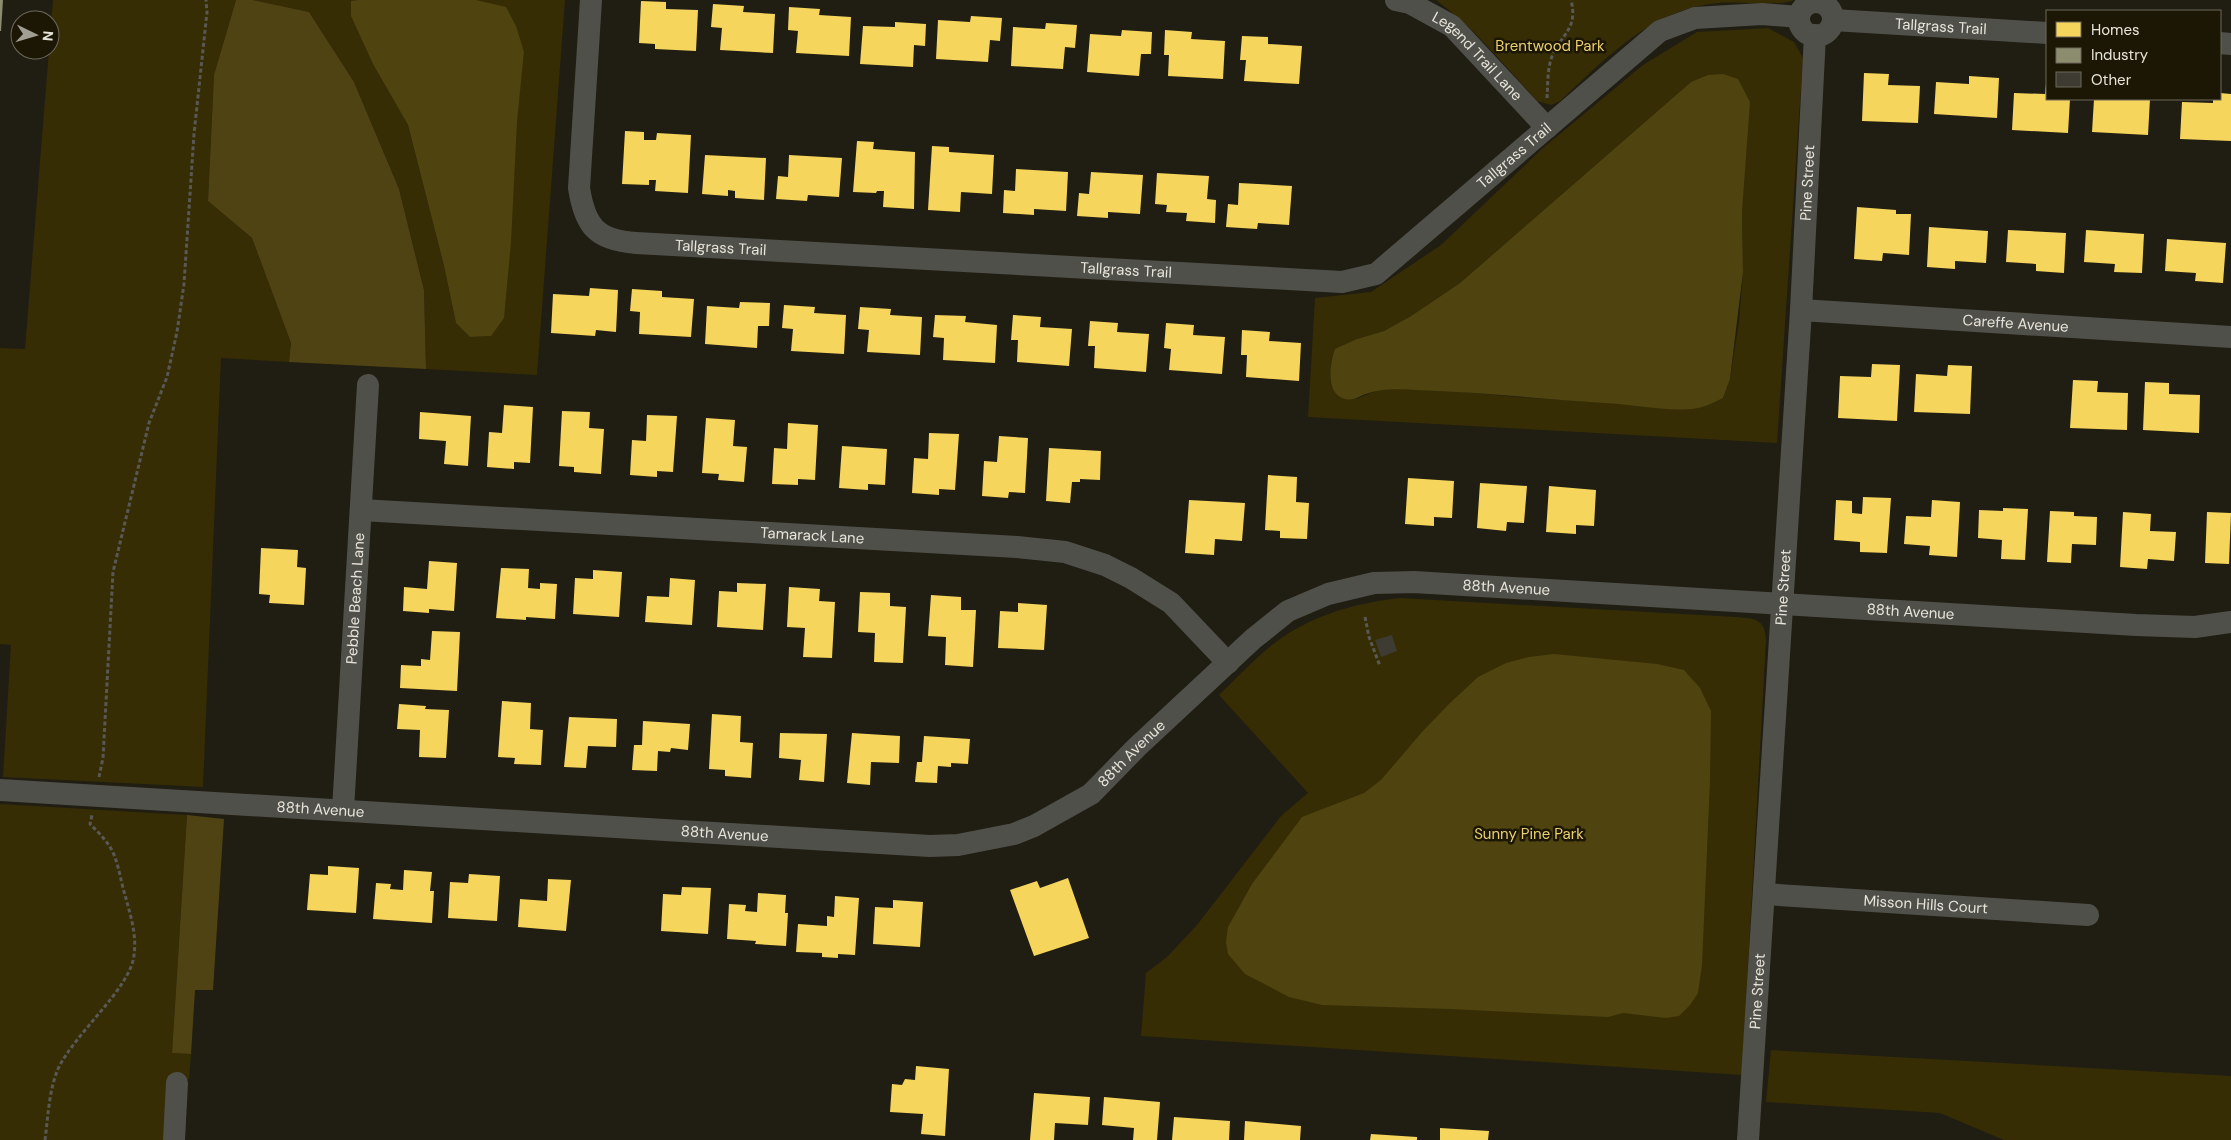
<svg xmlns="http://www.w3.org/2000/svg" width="2231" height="1140" font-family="'DM Sans',sans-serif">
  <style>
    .green { fill: #362d05; fill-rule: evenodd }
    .forest { fill: #504313 }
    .water { fill: #4f4310 }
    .homes { fill: #f6d55c }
    .industry { fill: #8c8c6e }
    .building { fill: #3d3b32 }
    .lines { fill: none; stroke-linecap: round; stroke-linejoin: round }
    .path { stroke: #595854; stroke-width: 3; stroke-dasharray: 4 2.5; stroke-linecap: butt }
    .minor { stroke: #50504a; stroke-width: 22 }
    .labels { text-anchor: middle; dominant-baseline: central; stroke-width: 5; stroke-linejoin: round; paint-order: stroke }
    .street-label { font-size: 15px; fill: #e7e4d9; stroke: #1c1705 }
    .park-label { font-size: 15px; fill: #ebd16f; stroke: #1c1705 }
  </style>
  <rect width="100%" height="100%" fill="#201d13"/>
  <path class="green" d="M53,0H236L214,75L208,201L252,238L291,343L289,362L221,358L203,787L3,777L11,645L0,644V348L25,349Z
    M253,0H358L352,1L374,66L408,125L444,266L456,323L470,337L491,336L524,52L506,8L476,0H565L537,375L426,369L424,290L399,189L354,82L309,12Z
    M1436,0H1794C1780,7 1737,1 1718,3C1653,8 1606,58 1560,101L1551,105L1537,101C1505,66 1475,28 1436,0Z
    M1768,28L1794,42L1803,58L1777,443L1308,417L1315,298L1371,292L1441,245L1543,148L1643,65L1697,32ZM1691,82L1742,211L1743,272L1739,322L1730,379L1723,398L1676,409L1640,405L1517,397L1454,391L1394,389H1380L1356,399L1357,339L1384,331L1411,316L1460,283Z
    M1400,598L1736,617C1755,619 1765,618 1766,640L1742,1075L1141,1036L1146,973L1167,957L1197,925L1281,816L1308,793L1219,695C1236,679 1253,660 1272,645C1309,616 1354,603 1400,598Z
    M0,804L187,815L172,1053L191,1054L189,1079L170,1080L166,1140H0Z
    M1771,1050L2231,1076V1140H2004L1940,1113L1766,1102Z"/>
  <path class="forest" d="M236,0H253L309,12L354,82L399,189L424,290L426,369L289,362L291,343L252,238L208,201L214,75Z
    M187,815L224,819L213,990H195L191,1054L172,1053Z"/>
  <path class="water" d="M358,0H476L506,7L516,26L524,52L517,121L511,242L504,318L491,336L470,337L456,323L444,266L408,125L374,66L351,16V1Z
    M1723,74L1738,79L1750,102L1742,211L1743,272L1730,379L1723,398C1716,401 1709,405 1702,407C1678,414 1631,404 1604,403C1541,399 1478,392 1416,390C1398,389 1380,388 1363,395C1358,397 1352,401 1345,399C1325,394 1330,364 1335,349L1357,339L1384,331L1411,316L1460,283L1691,82L1708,75Z
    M1554,654L1657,664L1684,670L1700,688L1711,711L1710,780L1702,965L1698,993L1690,1005L1679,1016L1666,1018L1623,1013L1608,1017L1450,1009L1322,1005L1289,997L1245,974L1228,954L1226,942L1228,927L1252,884L1302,817L1364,793L1381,780L1422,732L1449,704L1478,677L1506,663L1529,657Z"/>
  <path class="homes" d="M641,1L666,2V9L698,10L696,51L655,49V44L639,43Z
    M713,4L744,6L743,12L775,14L773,53L720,50L722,28L711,27Z
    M789,7L820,9L819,15L851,17L849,56L796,53L798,31L788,30Z
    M971,16L1002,18L1000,41L990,40L988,62L936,59L938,20L970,22Z
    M895,22L926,24L925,46L914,45L913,67L860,64L863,26L895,27Z
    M1046,23L1077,25L1075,48L1065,47L1063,69L1011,66L1013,27L1045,29Z
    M1122,30L1152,32L1151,54H1141L1139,76L1087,72L1090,34L1121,36Z
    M1165,30L1192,32L1191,39L1225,41L1223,79L1168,76L1169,55H1164Z
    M1242,36L1268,37V44L1302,46L1299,84L1244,81L1246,60H1240Z
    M1864,73L1889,74L1888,85L1920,86L1918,123L1862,121Z
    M1969,76L1999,78L1997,118L1934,114L1936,82L1969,84Z
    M2046,84L2047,99H2070L2068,133L2012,130L2014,93L2045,94Z
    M2220,93L2231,94V141L2180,139L2182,102L2213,103V99H2220Z
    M2094,99H2150L2148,135L2092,132Z
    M625,131L644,132V140H656L657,133L691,135L688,193L655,191L656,180H649V185L622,184Z
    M857,141L874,142L873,149L915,152L914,209L883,207L884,191H877L876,193L853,192Z
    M932,146L949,147V152L994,155L992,194L961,192L960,212L928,210Z
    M705,155L766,158L764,200L735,198V191L728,190V196L702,194Z
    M789,155L842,158L839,197L808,195L807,201L776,199L778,176L788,177Z
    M1016,169L1068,172L1066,211L1034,209V215L1003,213L1004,190L1015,191Z
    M1091,172L1143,175L1140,214L1108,212V218L1077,216L1079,193L1089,194Z
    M1157,173L1209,176L1207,199L1216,200L1215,223L1186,221L1187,213L1166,212L1167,205L1155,204Z
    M1239,183L1292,186L1289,225L1258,223L1257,229L1226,227L1228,204L1238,205Z
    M1857,207L1896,210V214H1911L1909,255L1883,253L1882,261L1854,259Z
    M1929,227L1988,231L1986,263L1955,261V269L1927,267Z
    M2008,230L2066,233L2064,273L2036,271V264L2006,262Z
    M2086,230L2144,234L2142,273L2114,272L2115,264L2084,262Z
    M2167,239L2226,243L2223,283L2195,281L2196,273L2165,271Z
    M590,288L618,290L616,332L596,330L595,336L551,333L553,294L589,296Z
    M632,289L662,291V297L694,299L691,337L639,334L640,312L630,311Z
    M740,302L770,303L769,326H758L757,348L705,344L707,306L739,308Z
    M784,305L815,307L814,313L846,315L844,354L791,351L793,329L782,328Z
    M860,307L891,309L890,315L922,317L920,355L867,352L869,330L858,329Z
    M935,315L966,316L965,322L997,325L995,363L943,360L944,338L933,337Z
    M1013,315L1041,317L1040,327L1072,329L1069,366L1017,362L1018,340H1011Z
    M1090,321L1118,323L1117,332L1149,334L1146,372L1094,368L1095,346H1088Z
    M1166,323L1194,325L1193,335L1225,337L1222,374L1169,370L1171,349L1164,348Z
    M1242,330L1270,332L1269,341L1301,343L1299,381L1246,377L1247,355H1241Z
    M1872,364L1900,365L1897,421L1838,418L1840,376L1871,377Z
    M1948,365L1972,366L1970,414L1914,412L1916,374L1947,376Z
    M2073,380L2098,381L2097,392L2128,393L2127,430L2070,428Z
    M2145,382L2169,383V394L2200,395L2199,433L2143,430Z
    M504,405L533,407L530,463L514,462V469L487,467L489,432L502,433Z
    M562,411L590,412L589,428L604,429L601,474L574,472V467L559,466Z
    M420,412L471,416L468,466L444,464L446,441L419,439Z
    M647,415L677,416L673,472L657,471V477L630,475L632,440L646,441Z
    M706,418L735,420L733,446L747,447L744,482L718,480L719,474L702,473Z
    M788,423L818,425L815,480L798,479V485L772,484L774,448L787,449Z
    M929,433L959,434L955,490L939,489V495L912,493L914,458L928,459Z
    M999,436L1028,438L1025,493L1009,492L1008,498L982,496L984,461L997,462Z
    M842,446L887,449L885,485L868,484V490L839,488Z
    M1049,448L1101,451L1100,480L1080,479V482H1072L1070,503L1046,501Z
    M1268,475L1297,477L1296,502L1309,503L1307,539L1280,538V531L1265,530Z
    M1408,478L1454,481L1452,518L1434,517V526L1405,524Z
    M1480,483L1527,486L1524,523L1507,522L1506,531L1477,528Z
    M1549,486L1596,490L1594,526L1576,525V534L1546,532Z
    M1863,497L1891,498L1887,553L1860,552V542L1834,540L1836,500L1852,501V513L1862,514Z
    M1189,500L1245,503L1242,541L1215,539L1214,555L1185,553Z
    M1932,500L1960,502L1957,557L1929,555L1930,546L1904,544L1906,516L1931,517Z
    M2003,508L2028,509L2025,560L2001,559L2002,540L1978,538L1979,510L2003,511Z
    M2050,511L2074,512V516L2097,517L2096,545L2072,544L2071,563L2047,562Z
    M2123,512L2151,514L2150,531L2176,532L2174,561L2148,559L2147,569L2120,567Z
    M2207,512L2231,513L2229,564L2205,563Z
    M261,548L298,550L297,567L306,568L304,605L269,603L270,595L259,594Z
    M429,561L457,563L454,611L429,609V613L403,611L404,587L427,589Z
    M501,568L529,569L528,588L540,589V583L557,584L555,619L526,617V620L496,618Z
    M593,570L622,572L619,617L573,614L575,578L593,579Z
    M670,578L695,580L692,625L645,622L647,596L669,597Z
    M737,583L766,584L763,630L717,627L719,591L737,592Z
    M789,587L820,589L819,601L835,602L832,658L803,657L805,628L787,627Z
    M860,592L890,593V606L906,607L903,663L874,662L875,633L858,632Z
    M931,595L961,597V610H976L973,667L945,665L946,637L928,636Z
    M1018,603L1047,605L1044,650L998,648L1000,611L1018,612Z
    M432,631L460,632L457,691L400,688L401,665L421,666V659L430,660Z
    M502,701L531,703L530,729L543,730L541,765L514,764L515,758L498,757Z
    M399,704L426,706L425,709L449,710L446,758L419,757L420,730L397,729Z
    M712,714L741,716L740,742L753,743L751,778L725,776V770L709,769Z
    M569,717L617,719L616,747L588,746L586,768L564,767Z
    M643,721L690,724L688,750L671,748L670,752L658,751L657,771L632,770L634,745H642Z
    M780,733L827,734L824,782L799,780L801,760L779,758Z
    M852,733L900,736L899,763L871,762L870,785L847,783Z
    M924,736L970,739L968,764L951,763V767L938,766L937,783L915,782L917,762H922Z
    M328,866L359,868L356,913L307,910L310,874L328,875Z
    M404,870L432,872L430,891H434L432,923L373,919L376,883L391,884L390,889L403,890Z
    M469,874L500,876L497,921L448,918L450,882L468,883Z
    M1068,878L1089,938L1034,956L1010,890L1037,881L1040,888Z
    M548,879L571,880L566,931L518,927L520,899L547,901Z
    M682,887L711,888L708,934L661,931L663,894L681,895Z
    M758,893L786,895L785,913H788L786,946L755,944L756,941L727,939L729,904L746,905L745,911L757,912Z
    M835,896L859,898L855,955L838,954V958L822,957V953L796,952L798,924L827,926V916L834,917Z
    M893,900L923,902L920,947L873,944L875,907L893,908Z
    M916,1066L949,1069L945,1136L921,1134L923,1114L890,1112L892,1084L902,1085L905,1079L915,1080Z
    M1034,1093L1090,1097L1088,1125L1055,1123L1054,1140H1030Z
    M1104,1097L1160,1102L1157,1140H1133L1134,1128L1102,1125Z
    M1174,1117L1230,1121L1229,1140H1172Z
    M1245,1121L1301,1126L1300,1140H1244Z
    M1440,1128L1489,1131L1488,1140H1440Z
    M1371,1134L1417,1137V1140H1370Z"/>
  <path class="industry" d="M0,0H3L1,31H0Z"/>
  <path class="building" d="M1392,635L1397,651L1381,657L1375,640Z"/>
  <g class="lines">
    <path class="path" d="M1547,98C1548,84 1547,67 1553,54C1563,33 1578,28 1571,0
      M1365,617L1369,637L1380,666
      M99,777L103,758L113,572L149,423L167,377L177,332L184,284L194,134L207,12L206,0
      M45,1140C48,1117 49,1090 58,1069C74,1034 131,988 134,955C137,934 130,914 125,895C120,879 118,857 108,844C103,837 96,830 90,824L92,815"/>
    <g class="minor">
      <path id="s1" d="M591,0L579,188C585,226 596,240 636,243L1342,282L1376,274L1660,31L1695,18L1762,14L1799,17"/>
      <path id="s2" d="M1396,0L1410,3L1452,26L1547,128"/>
      <circle cx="1816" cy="19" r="17"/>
      <path id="s3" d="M1833,20L2047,33"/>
      <path d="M2220,43L2231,44"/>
      <path id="s4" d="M1801,310L2231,337"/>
      <path id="s5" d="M361,510L1017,547L1065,552L1105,565L1131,578L1171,603L1228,663"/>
      <path id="s6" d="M0,790L930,846L958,845L1014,834L1034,826L1091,794L1137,747L1253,639L1288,611L1328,594L1374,583L1414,582L2136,625L2195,627L2231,622"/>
      <path id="s7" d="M343,810L368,385"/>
      <path id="s8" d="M1764,894L2088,915"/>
      <path d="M174,1140L177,1083"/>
      <path id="s9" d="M1748,1140L1801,310L1815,35"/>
    </g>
  </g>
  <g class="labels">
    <g class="street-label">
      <text stroke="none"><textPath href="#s3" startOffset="108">Tallgrass Trail</textPath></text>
      <text stroke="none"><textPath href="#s2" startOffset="101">Legend Trail Lane</textPath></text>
      <text stroke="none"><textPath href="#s1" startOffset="1201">Tallgrass Trail</textPath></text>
      <text stroke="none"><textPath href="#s9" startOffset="959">Pine Street</textPath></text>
      <text stroke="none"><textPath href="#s1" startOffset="362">Tallgrass Trail</textPath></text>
      <text stroke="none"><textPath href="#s1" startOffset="768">Tallgrass Trail</textPath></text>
      <text stroke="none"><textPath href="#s4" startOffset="215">Careffe Avenue</textPath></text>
      <text stroke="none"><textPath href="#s5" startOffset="452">Tamarack Lane</textPath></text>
      <text stroke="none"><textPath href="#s6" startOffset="1596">88th Avenue</textPath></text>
      <text stroke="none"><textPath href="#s9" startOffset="554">Pine Street</textPath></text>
      <text stroke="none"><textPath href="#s7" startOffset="212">Pebble Beach Lane</textPath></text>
      <text stroke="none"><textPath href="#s6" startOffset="2001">88th Avenue</textPath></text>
      <text stroke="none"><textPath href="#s6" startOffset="1161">88th Avenue</textPath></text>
      <text stroke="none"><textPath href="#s6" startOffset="321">88th Avenue</textPath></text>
      <text stroke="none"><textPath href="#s6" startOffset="726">88th Avenue</textPath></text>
      <text stroke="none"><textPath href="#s8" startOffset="162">Misson Hills Court</textPath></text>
      <text stroke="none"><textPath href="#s9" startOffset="149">Pine Street</textPath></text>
    </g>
    <g class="park-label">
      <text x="1550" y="46">Brentwood Park</text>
      <text x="1529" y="834">Sunny Pine Park</text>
    </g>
  </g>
  <rect x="2046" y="10" width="175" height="90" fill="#1c1705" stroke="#6d695a"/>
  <rect x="2056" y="22" width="25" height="15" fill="#f6d55c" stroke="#6d695a"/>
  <text x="2091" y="35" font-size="15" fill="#e7e4d9">Homes</text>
  <rect x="2056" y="48" width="25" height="15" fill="#8c8c6e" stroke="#6d695a"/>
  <text x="2091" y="60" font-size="15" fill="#e7e4d9">Industry</text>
  <rect x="2056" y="72" width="25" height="15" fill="#3d3b32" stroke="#6d695a"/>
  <text x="2091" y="85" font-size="15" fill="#e7e4d9">Other</text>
  <g transform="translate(35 35) rotate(95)"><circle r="24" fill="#1c1705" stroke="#6d695a"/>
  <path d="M0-4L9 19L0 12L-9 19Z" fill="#a19e94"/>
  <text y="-8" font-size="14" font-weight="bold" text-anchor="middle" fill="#e7e4d9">N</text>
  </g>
</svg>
